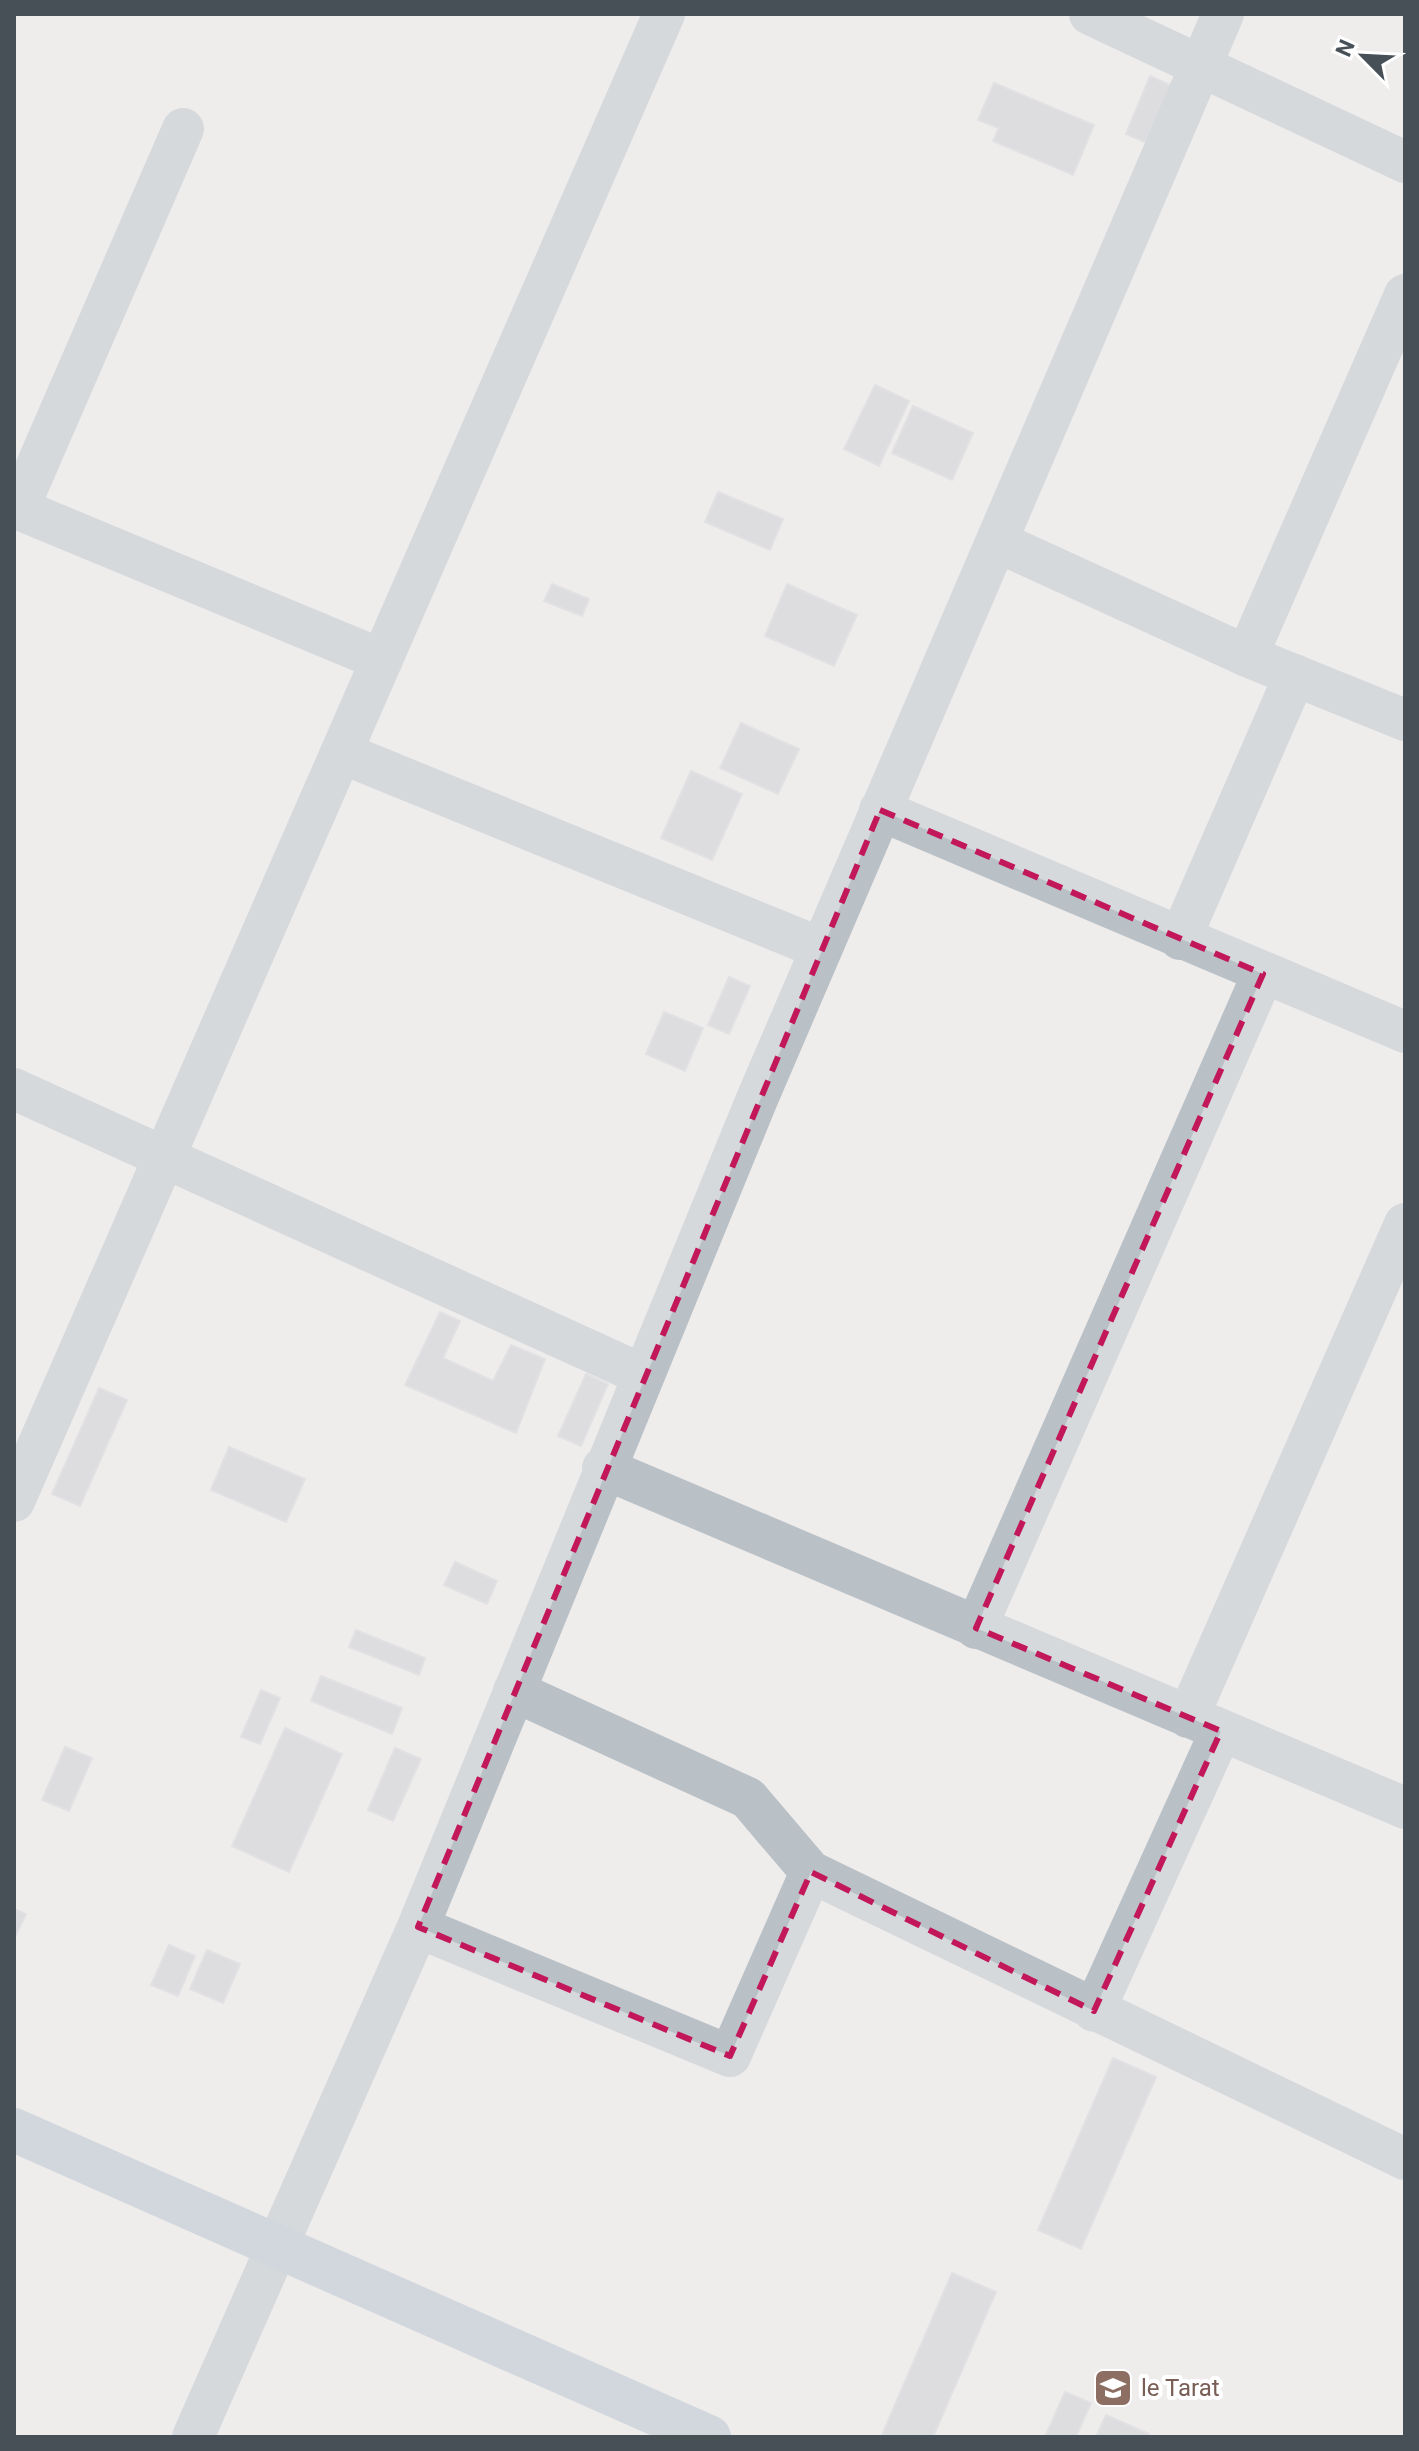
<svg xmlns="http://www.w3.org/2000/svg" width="1419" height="2451" font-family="Roboto,sans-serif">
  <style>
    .building { fill: #c7c9cf; stroke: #d1d3d7; stroke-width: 2 }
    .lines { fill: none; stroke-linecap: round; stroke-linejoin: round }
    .minor { stroke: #b9c1c7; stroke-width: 42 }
    .major { stroke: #aebdc9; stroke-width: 44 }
    .marked { fill: none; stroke: #c2185b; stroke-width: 6; stroke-dasharray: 16 10; stroke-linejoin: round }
    .labels { text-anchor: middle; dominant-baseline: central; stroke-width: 8; stroke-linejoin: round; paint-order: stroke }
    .education-label { font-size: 24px; fill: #785e54; stroke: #fff; text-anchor: start }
  </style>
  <rect width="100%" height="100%" fill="#efecec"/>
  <path class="building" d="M1150,76L1179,89L1154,146L1126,134Z
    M994,83L1094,125L1073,175L993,141L999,128L978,120Z
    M875,385L909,401L879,466L844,449Z
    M913,406L973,433L952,480L892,453Z
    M718,492L783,519L770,550L705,522Z
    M552,584L589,599L582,616L544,601Z
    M787,584L857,615L834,666L765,636Z
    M741,723L799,749L778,794L720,768Z
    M691,771L742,794L712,860L661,838Z
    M729,977L750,986L729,1034L708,1025Z
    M664,1012L703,1028L685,1071L646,1054Z
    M440,1312L460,1321L443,1358L493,1381L511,1345L545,1359L516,1433L405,1385Z
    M586,1374L608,1384L581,1446L558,1436Z
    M99,1388L127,1400L80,1506L52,1494Z
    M229,1447L305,1479L286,1522L211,1490Z
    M455,1562L497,1581L487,1604L444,1585Z
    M356,1630L425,1658L419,1675L349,1647Z
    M321,1676L402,1708L392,1734L311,1701Z
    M261,1690L280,1698L260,1744L241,1737Z
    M285,1728L342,1754L289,1872L232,1846Z
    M65,1747L92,1758L69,1811L42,1800Z
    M395,1748L421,1759L393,1821L368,1810Z
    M14,1909L26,1914L14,1939Z
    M169,1945L195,1956L178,1996L151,1985Z
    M207,1950L240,1964L223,2003L190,1989Z
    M1113,2058L1156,2077L1081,2249L1038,2230Z
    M952,2273L996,2292L933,2437H881Z
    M1065,2392L1091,2403L1076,2437H1045Z
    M1106,2415L1149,2434L1148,2437H1096Z"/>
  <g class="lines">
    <path class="minor" d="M1090,14L1405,162
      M14,507L382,660
      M18,509L183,129
      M998,542L1247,656L1405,720
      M1247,656L1405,295
      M342,753L820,948
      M880,810L1405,1032
      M1180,939L1295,675
      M14,1089L643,1375
      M603,1468L1405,1808
      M14,1501L664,14
      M976,1628L1263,974
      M514,1691L748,1798L811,1872
      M1188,1717L1405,1224
      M418,1927L730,2056L811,1872L1405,2159
      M1094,2011L1221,1731
      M193,2437L418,1927L757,1099L1223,14"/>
    <path class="major" d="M14,2130L709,2437"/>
  </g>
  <path d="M0 0H1419V2451H0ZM880,810L1263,974L976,1628L1221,1731L1094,2011L811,1872L730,2056L418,1927Z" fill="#efecec" fill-opacity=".55" fill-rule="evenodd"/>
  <path class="marked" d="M880,810L1263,974L976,1628L1221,1731L1094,2011L811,1872L730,2056L418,1927Z"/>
  <defs>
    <g id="school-square" transform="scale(2)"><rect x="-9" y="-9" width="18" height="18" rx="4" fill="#8d6e63" stroke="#fff"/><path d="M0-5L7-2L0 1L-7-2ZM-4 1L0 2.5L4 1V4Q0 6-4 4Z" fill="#fff"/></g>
  </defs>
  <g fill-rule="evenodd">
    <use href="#school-square" x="1113" y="2388"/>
  </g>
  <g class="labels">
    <g class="education-label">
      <text x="1141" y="2388">le Tarat</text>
    </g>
  </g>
  <rect width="1419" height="2451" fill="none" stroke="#475057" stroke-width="32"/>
  <g transform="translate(1363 56) rotate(294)" stroke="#ffffff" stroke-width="6" paint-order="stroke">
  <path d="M0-6L14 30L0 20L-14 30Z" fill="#475057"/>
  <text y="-12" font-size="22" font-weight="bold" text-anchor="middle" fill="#475057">N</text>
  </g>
</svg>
